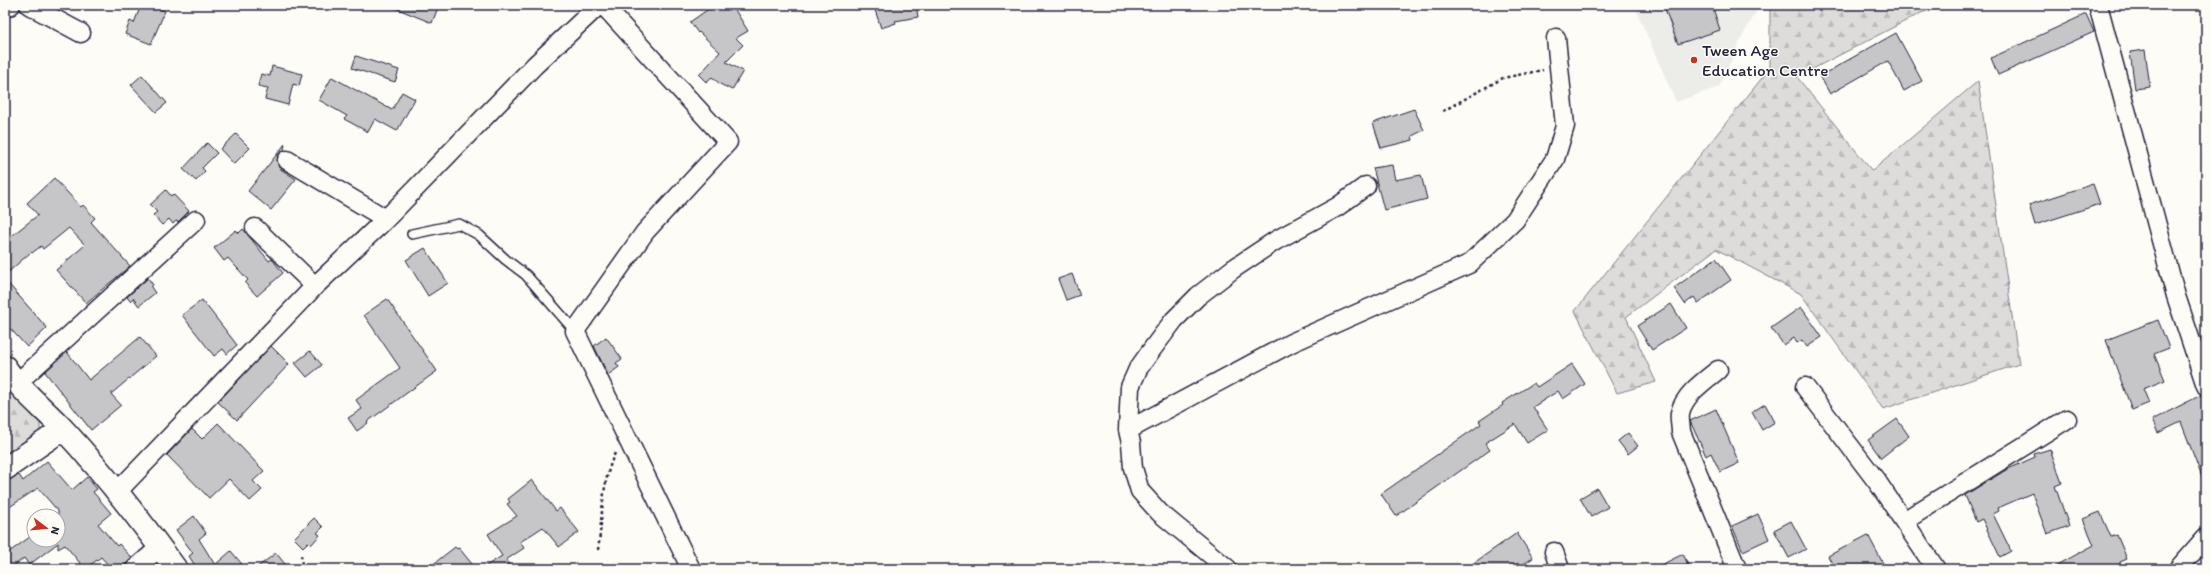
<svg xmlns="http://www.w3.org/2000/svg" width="2211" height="574" font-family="Itim,sans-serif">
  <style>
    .built { fill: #ecece9 }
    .forest { fill: url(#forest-firs); stroke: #807f8b }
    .building { fill: #c6c6c8; stroke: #22223b }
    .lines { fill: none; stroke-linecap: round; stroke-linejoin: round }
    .lane-casing { stroke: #22223b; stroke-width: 12 }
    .street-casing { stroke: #22223b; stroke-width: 21 }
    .secondary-casing { stroke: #22223b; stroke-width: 25 }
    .path { stroke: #22223b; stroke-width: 2.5; stroke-dasharray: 3 3; stroke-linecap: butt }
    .lane { stroke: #fdfcf7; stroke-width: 9 }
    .street { stroke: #fdfcf7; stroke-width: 18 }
    .secondary { stroke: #fdfcf7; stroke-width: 22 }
    .poi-dot { fill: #c8321e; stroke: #fdfcf7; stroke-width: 1.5 }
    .labels { text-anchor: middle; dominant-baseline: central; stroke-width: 3; stroke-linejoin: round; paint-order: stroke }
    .poi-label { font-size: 17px; fill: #22223b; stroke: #fdfcf7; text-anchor: start }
  </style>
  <defs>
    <pattern id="forest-firs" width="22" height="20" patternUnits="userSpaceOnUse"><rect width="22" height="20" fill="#dddcdb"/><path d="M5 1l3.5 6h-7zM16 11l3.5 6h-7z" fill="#bdbcbd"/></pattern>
  </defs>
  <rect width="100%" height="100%" fill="#fdfcf7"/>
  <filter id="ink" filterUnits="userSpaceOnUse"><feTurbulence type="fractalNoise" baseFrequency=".025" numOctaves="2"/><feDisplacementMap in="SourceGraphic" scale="8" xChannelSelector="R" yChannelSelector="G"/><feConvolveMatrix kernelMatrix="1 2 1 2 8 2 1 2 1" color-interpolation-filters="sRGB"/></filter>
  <g filter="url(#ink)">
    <path class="built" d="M1634,5H1760L1744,33L1719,87L1676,102Z"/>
    <path class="forest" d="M1770,5H1944L1921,13L1797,77L1872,171L1978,81L2019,364L1883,409L1801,294L1716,249L1626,317L1656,382L1617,393L1575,311L1770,68Z
      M5,387L40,421V431L30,440L5,458Z"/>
    <path class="building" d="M141,5H150L165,11L151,44L125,34L130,21L134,23Z
      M388,5H439L432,23Z
      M714,5H732L748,31L736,38L743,45L726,62L743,71L732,90L720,84L712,77L706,82L699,75L720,52L699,32L698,33L690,22Z
      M878,5H916L918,17L895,21L896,23L881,28L875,10L879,8Z
      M1676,5H1712L1720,30L1678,44L1665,9Z
      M2086,14L2094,32L1998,75L1991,58Z
      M1896,33L1922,81L1904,91L1888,61L1830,94L1820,76Z
      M2145,50L2150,87L2135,89L2130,52Z
      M356,56L399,70L395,82L352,68Z
      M272,66L302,74L299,86L293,84L288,105L265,99L268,88L258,86L261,74L270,76Z
      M142,75L167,103L156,112L131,85Z
      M332,77L392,110L402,92L415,99L397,131L375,119L368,132L344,119L347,116L319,100Z
      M1414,109L1424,130L1412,136L1413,140L1381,148L1373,123Z
      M236,134L250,148L234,164L220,149Z
      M207,143L217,153L202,168L205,171L196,181L183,169Z
      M285,144L284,150L278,155V165L279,168L296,179L271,210L248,191Z
      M1392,165L1395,180L1421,175L1427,199L1384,210L1373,168Z
      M54,178L81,207L83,205L95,218L91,222L130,266L86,303L56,270L85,245L69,228L43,249L41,246L32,253L31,252L5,275V241L38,215L27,203Z
      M2093,184L2100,204L2035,225L2029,205Z
      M166,190L171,196L173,194L189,211L178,222L176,221L173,224L169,219L162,225L153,215L157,212L150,205Z
      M243,229L269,261L272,259L283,273L257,296L245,283L248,280L228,258L224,261L214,248L236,230L239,233Z
      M425,248L448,283L428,296L406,260Z
      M1716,258L1731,280L1698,303L1694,297L1685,304L1674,288Z
      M1072,274L1080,295L1066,300L1058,279Z
      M148,278L153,285L151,287L155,293L139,306L133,298L130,301L127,297Z
      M5,280L47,328L27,347L5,323Z
      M387,299L437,371L367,422L368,423L357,431L348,418L362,409L356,400L400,368L364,315Z
      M202,300L237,345L227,354L223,349L214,356L182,315Z
      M1671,304L1686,328L1652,350L1637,326Z
      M1801,307L1822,337L1807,347L1802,340L1797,343L1794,338L1784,345L1771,328Z
      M2158,320L2169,348L2154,354L2165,380L2143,389L2149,403L2132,410L2106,340Z
      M140,337L156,356L111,394L121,405L91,430L45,372L67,352L89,380Z
      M606,337L622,359L616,363L619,367L608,375L594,346Z
      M271,346L289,364L237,420L218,402Z
      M310,351L322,365L307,377L295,363Z
      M1572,364L1585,384L1563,399L1558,391L1533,407L1548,430L1527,443L1515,424L1485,443L1490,450L1396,516L1381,494L1481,424L1479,421L1503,405L1502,403L1534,383L1537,387Z
      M2201,395L2206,404L2205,485L2181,422L2158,433L2152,420Z
      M1765,404L1775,422L1762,430L1752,412Z
      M1716,409L1739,463L1720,472L1711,453L1706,456L1690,421Z
      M1897,419L1909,436L1881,458L1868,440Z
      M218,423L264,471L253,481L262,490L250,501L229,479L209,498L167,455L192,429L202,439Z
      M1628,433L1638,446L1628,454L1618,441Z
      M2050,449L2062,483L2055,486L2069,526L2047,534L2032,493L1998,508L1999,511L1993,514L2011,551L2000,557L1982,519L1976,522L1965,495L2006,470L2035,457L2034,454Z
      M47,461L72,490L87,477L97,489L93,492L111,513L98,524L117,546L119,544L132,558L125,565V569H112L101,557L85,569L65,545L58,549V543L29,565L24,558L10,569H5V555L34,534V540H58V511L38,488L5,510V481L19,475L23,481Z
      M532,480L556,511L560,508L579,532L559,547L543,527L520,542L524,548L506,560L512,569H481L502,556L488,534L517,516L507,504L510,502L508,499Z
      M1597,488L1608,507L1591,517L1580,498Z
      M2100,512L2111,537L2117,535L2127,559L2120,562V569H2050L2094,545L2083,519Z
      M1758,514L1769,539L1743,551L1732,526Z
      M194,516L206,533L199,539L215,565L231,551L246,569H197L189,556L193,553L176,530Z
      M314,518L323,527L317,533L320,535L311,545L308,542L303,547L294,538Z
      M1791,521L1806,549L1789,558L1774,530Z
      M1517,533L1533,558L1516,569H1465Z
      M1868,535L1886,569H1835L1828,556Z
      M455,547L457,549L459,548L476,569H427Z
      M276,553L285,564L278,569H255Z
      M1683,554L1690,569H1653Z"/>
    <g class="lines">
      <g class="lane-casing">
        <path id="lane" d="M412,234L459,224L479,235L505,259L526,275L575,331"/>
      </g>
      <g class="street-casing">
        <path id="street" d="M29,5L81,33
          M603,5L728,142L645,232L575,331L691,569
          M2098,5L2176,296L2206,386
          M5,8L11,5
          M287,160L386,219
          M255,228L315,286
          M1718,370C1704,381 1684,395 1680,413C1679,419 1681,426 1681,432L1737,569
          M16,384L196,220
          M1805,387L1878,483L1936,569
          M1128,430L1291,343L1469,264L1515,220L1555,159L1565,126L1556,38
          M117,492L315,286L386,219L535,65L599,5
          M1904,521L2067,419
          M1554,552L1560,569
          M135,569L160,547
          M1228,569L1160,513L1140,491L1133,468L1131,443L1128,430L1130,387L1138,369L1153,348L1174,320L1198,296L1233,269L1275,241L1337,207L1366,186
          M2178,569L2206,537"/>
      </g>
      <g class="secondary-casing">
        <path id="secondary" d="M5,367C21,391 43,408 63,429C104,473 141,521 176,569
          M5,469L63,429"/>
      </g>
      <path class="path" d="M1443,111L1503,78L1543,70
        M598,550C603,517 601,483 615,453
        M299,569L302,566L301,553"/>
      <use href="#lane" class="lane"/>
      <use href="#street" class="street"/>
      <use href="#secondary" class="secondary"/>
    </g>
  </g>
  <circle class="poi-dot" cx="1694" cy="60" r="4"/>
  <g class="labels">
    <g class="poi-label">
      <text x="1702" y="50">Tween Age<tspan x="1702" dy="20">Education Centre</tspan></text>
    </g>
  </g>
  <rect width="2211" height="574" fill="none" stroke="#fdfcf7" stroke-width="20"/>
  <rect x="10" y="10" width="2191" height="554" fill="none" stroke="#22223b" stroke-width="1.5" filter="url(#ink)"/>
  <g transform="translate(46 528) rotate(106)"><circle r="19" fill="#fdfcf7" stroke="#a5a5ac"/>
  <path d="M0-3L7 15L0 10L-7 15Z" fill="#c8321e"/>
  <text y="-6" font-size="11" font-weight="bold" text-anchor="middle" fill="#22223b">N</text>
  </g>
</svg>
